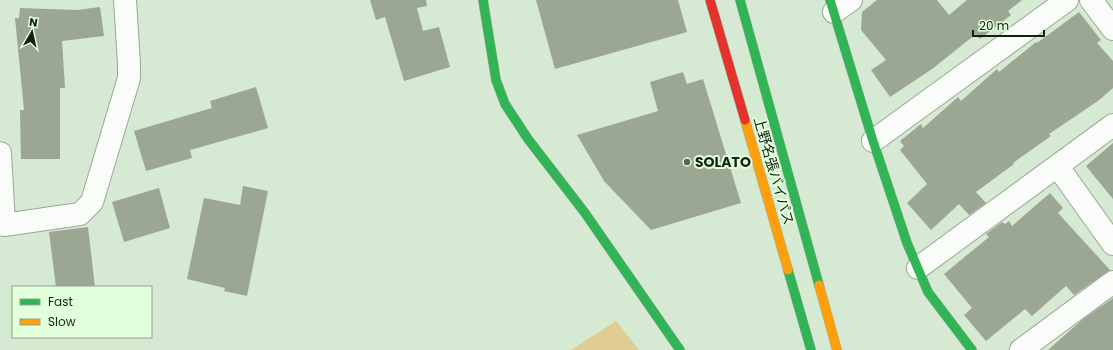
<svg xmlns="http://www.w3.org/2000/svg" width="1113" height="350" font-family="Poppins,'Noto Sans JP',sans-serif">
  <style>
    .green { fill: #dfcd94 }
    .building { fill: #9ba693 }
    .lines { fill: none; stroke-linecap: round; stroke-linejoin: round }
    .street-casing { stroke: #9aa997; stroke-width: 24 }
    .fast-casing { stroke: #9aa997; stroke-width: 10 }
    .slow-casing { stroke: #9aa997; stroke-width: 10 }
    .jam-casing { stroke: #9aa997; stroke-width: 10 }
    .street { stroke: #f9fcf8; stroke-width: 22 }
    .fast { stroke: #30b455; stroke-width: 9 }
    .slow { stroke: #ff9f0a; stroke-width: 9 }
    .jam { stroke: #e5322d; stroke-width: 9 }
    .poi-dot { fill: #586655; stroke: #e2ffdc; stroke-width: 1.5 }
    .labels { text-anchor: middle; dominant-baseline: central; stroke-width: 4; stroke-linejoin: round; paint-order: stroke }
    .poi-label { font-size: 14px; font-weight: bold; fill: #142011; stroke: #e2ffdc; text-anchor: start }
    .street-label { font-size: 14px; fill: #142011; stroke: #e2ffdc }
  </style>
  <rect width="100%" height="100%" fill="#d6e9d2"/>
  <path class="green" d="M616,321L639,350H571Z"/>
  <path class="building" d="M370,0H426L427,6L417,8L423,31L439,27L450,67L404,81L385,17L376,20Z
    M536,0H678L687,32L555,69Z
    M877,0H937L949,15L967,0H1022L1008,11L1011,15L980,39L976,34L932,69L890,97L871,70L886,60L861,30L862,12Z
    M100,7L104,36L62,41L65,88H60V159H21L20,110H24L15,18H19L20,8L77,10Z
    M1079,12L1101,40L1097,43L1113,61V88L1098,101L1049,134L1051,136L1013,163L1014,164L976,192L986,203L969,215L959,204L931,230L907,203L927,184L900,150L904,146L900,141L921,124L923,128L958,97L961,101L997,69L999,72L1036,42L1037,43Z
    M683,72L687,84L703,79L741,203L651,230L604,181L577,135L658,111L650,82Z
    M256,87L268,128L190,150L192,158L146,171L134,131L212,108L210,101Z
    M1113,143V199L1086,166Z
    M243,186L268,191L247,296L224,291L225,288L187,279L204,198L240,205Z
    M159,188L170,228L124,242L112,202Z
    M1050,193L1063,208L1058,213L1110,270L1074,295L1066,286L1032,316L1025,309L986,341L964,315L972,308L944,274L989,237L986,234L1002,222L1005,224L1009,221L1012,226Z
    M88,227L95,287H56L49,232Z
    M1113,298V350H1048L1082,320Z"/>
  <g class="lines">
    <g class="street-casing">
      <path id="street" d="M1091,0L1113,29
        M834,12L851,0
        M873,141L1067,0
        M0,153L4,225L80,214L92,202L129,78V64L125,0
        M1058,167L1113,244
        M918,268L1113,125
        M1021,350L1113,282"/>
    </g>
    <g class="fast-casing">
      <path id="fast" d="M483,0L496,80L505,104L528,139L585,213L680,350
        M740,0L819,285
        M830,0L873,141L907,243L928,292L972,350
        M788,270L811,350"/>
    </g>
    <g class="slow-casing">
      <path id="slow" d="M745,120L788,270
        M819,285L837,350"/>
    </g>
    <g class="jam-casing">
      <path id="jam" d="M710,0L745,120"/>
    </g>
    <use href="#street" class="street"/>
    <use href="#fast" class="fast"/>
    <use href="#slow" class="slow"/>
    <use href="#jam" class="jam"/>
  </g>
  <circle class="poi-dot" cx="687" cy="162" r="4"/>
  <g class="labels">
    <g class="poi-label">
      <text x="695" y="162">SOLATO</text>
    </g>
    <g class="street-label">
      <text transform="translate(774 171) rotate(74)">上野名張バイパス</text>
    </g>
  </g>
  <rect x="12" y="286" width="140" height="52" fill="#e2ffdc" stroke="#90a68b"/>
  <rect x="20" y="299" width="20" height="6" fill="#30b455" stroke="#90a68b"/>
  <text x="48" y="306" font-size="12" fill="#142011">Fast</text>
  <rect x="20" y="319" width="20" height="6" fill="#ff9f0a" stroke="#90a68b"/>
  <text x="48" y="326" font-size="12" fill="#142011">Slow</text>
  <g transform="translate(32 32) rotate(9)" stroke="#e2ffdc" stroke-width="3" paint-order="stroke">
  <path d="M0-3L7 15L0 10L-7 15Z" fill="#142011"/>
  <text y="-6" font-size="11" font-weight="bold" text-anchor="middle" fill="#142011">N</text>
  </g>
  <path d="M973 30v6h71v-6" fill="none" stroke="#142011" stroke-width="2"/>
  <text x="979" y="30" font-size="12" fill="#142011" stroke="#e2ffdc" stroke-width="3" paint-order="stroke">20 m</text>
</svg>
